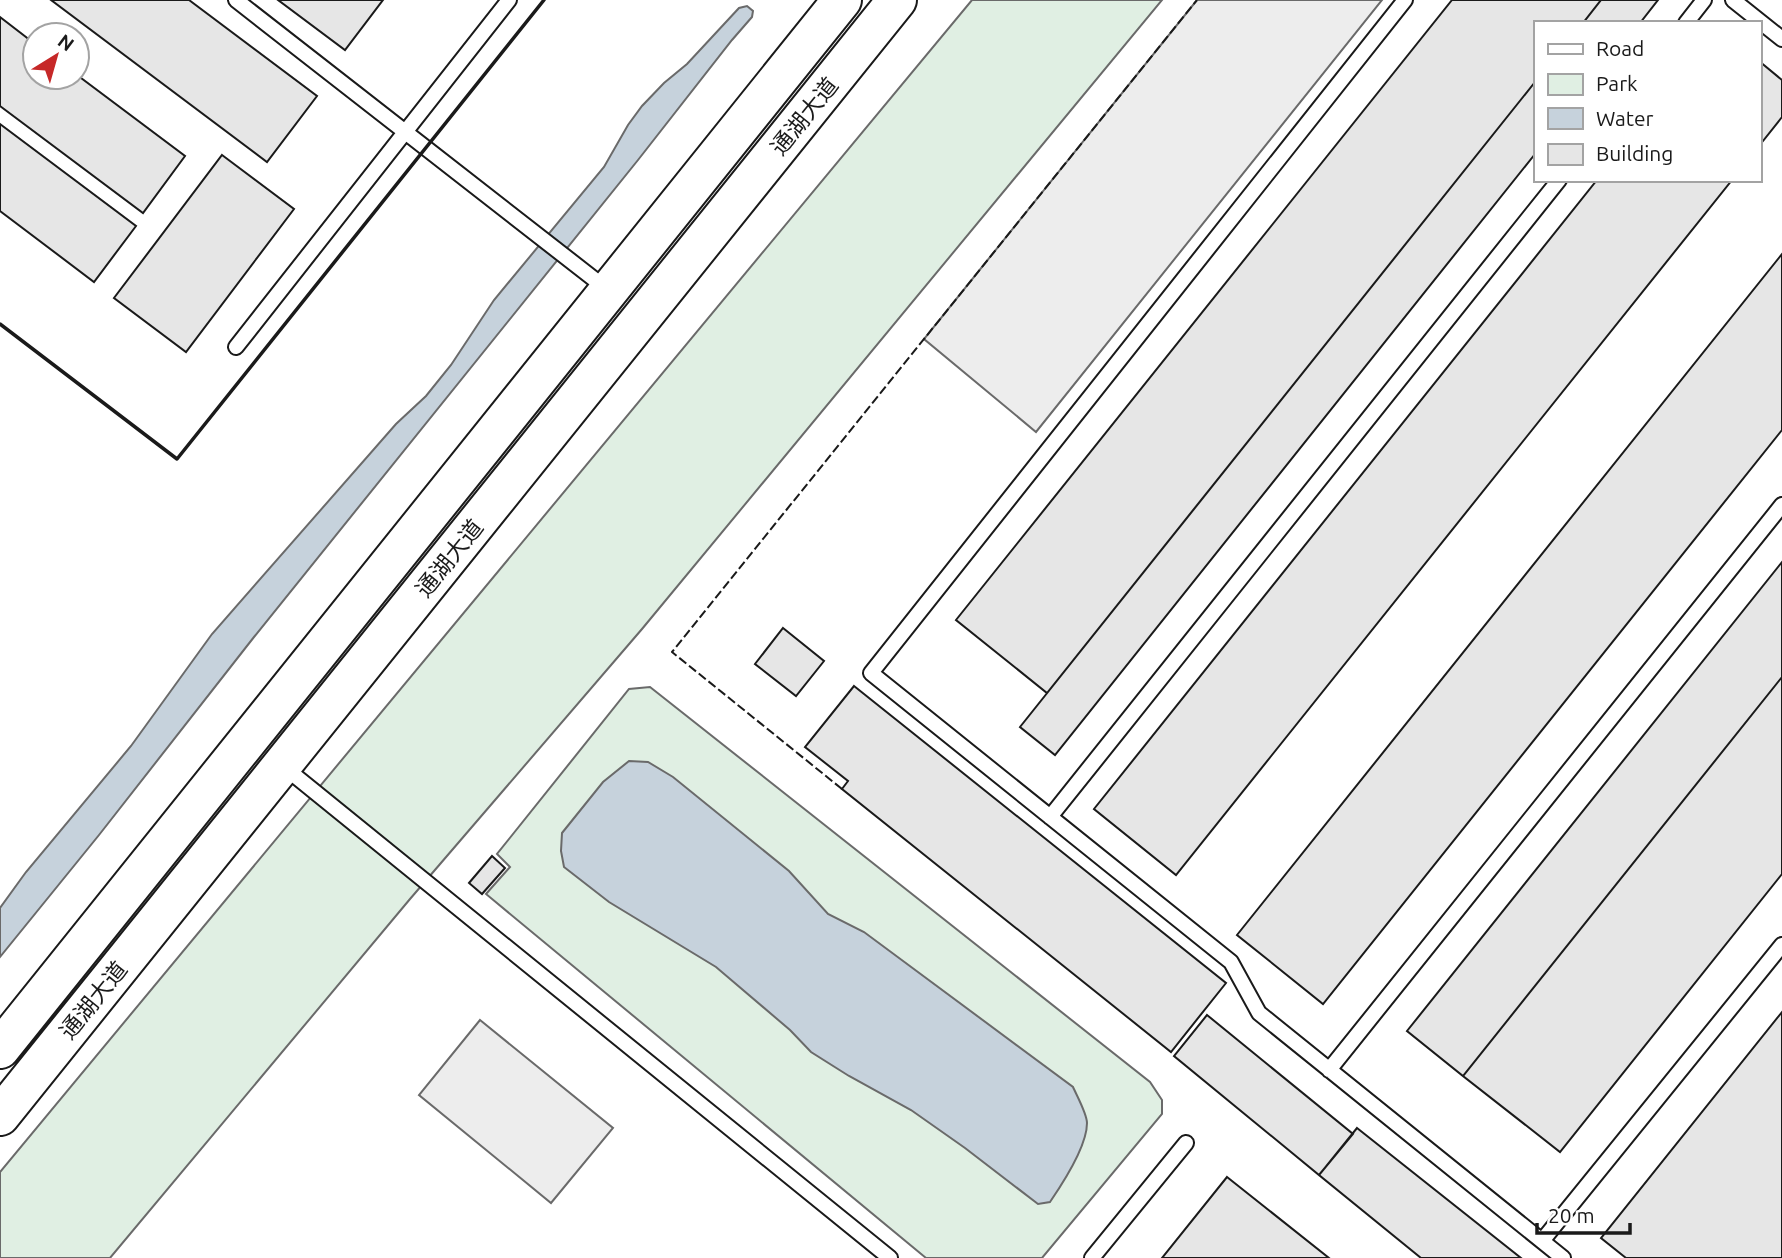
<svg xmlns="http://www.w3.org/2000/svg" width="1782" height="1258" font-family="Ubuntu,'Noto Sans SC',sans-serif">
  <style>
    .green { fill: #e0efe3; stroke: #6a6a6a; stroke-width: 2 }
    .parking { fill: #ededed; stroke: #6a6a6a; stroke-width: 2 }
    .water { fill: #c6d2dc; stroke: #6a6a6a; stroke-width: 2 }
    .building { fill: #e6e6e6; stroke: #1a1a1a; stroke-width: 2 }
    .lines { fill: none; stroke-linecap: round; stroke-linejoin: round }
    .service-casing { stroke: #1a1a1a; stroke-width: 18 }
    .primary-casing { stroke: #1a1a1a; stroke-width: 42 }
    .service { stroke: #fff; stroke-width: 14 }
    .primary { stroke: #fff; stroke-width: 38 }
    .fence { stroke: #1a1a1a; stroke-width: 2; stroke-dasharray: 9 3.5; stroke-linecap: butt }
    .wall { stroke: #1a1a1a; stroke-width: 3.5 }
    .labels { text-anchor: middle; dominant-baseline: central; stroke-width: 5; stroke-linejoin: round; paint-order: stroke }
    .street-label { font-size: 23px; fill: #1a1a1a; stroke: #fff }
  </style>
  <rect width="100%" height="100%" fill="#fff"/>
  <path class="green" d="M972,0H1162L642,629L410,899L110,1258H0V1172Z
    M650,687L1150,1082L1162,1100V1114L1042,1258H926L486,894L510,867L497,854L629,689Z"/>
  <path class="parking" d="M1197,0H1382L1036,432L924,339Z
    M480,1020L613,1128L551,1203L419,1095Z"/>
  <path class="water" d="M747,6L753,11L752,17L732,40L638,160L254,637L99,835L0,957V908L26,872L131,746L212,634L396,424L426,396L451,365L494,300L604,167L628,125L642,106L664,83L687,64L739,8Z
    M629,761L648,762L673,777L789,871L828,914L864,932L1073,1087C1077,1096 1087,1114 1087,1123C1087,1146 1063,1183 1050,1202L1038,1204L965,1148L911,1110L849,1076L811,1052L790,1030L716,967L609,902L564,867L561,851L562,833L603,782Z"/>
  <path class="building" d="M51,0H189L317,96L267,162Z
    M278,0H383L345,50Z
    M1452,0H1601L1583,23H1535V82L1047,693L956,620Z
    M1601,0H1658L1640,23H1583Z
    M0,17L35,44V77H77V75L185,156L143,213L0,106Z
    M1759,61L1782,80V117L1759,146Z
    M1535,82V154L1055,755L1020,727Z
    M0,124L136,226L94,282L0,211Z
    M222,155L294,209L186,352L114,298Z
    M1597,180H1732L1176,875L1094,809Z
    M1782,254V430L1323,1004L1237,935Z
    M1782,562V677L1463,1076L1407,1031Z
    M783,628L824,661L796,696L755,664Z
    M1782,677V874L1560,1152L1463,1076Z
    M854,686L1226,983L1171,1052L842,789L848,781L805,747Z
    M492,856L505,868L482,894L469,883Z
    M1782,1012V1258H1626L1601,1238Z
    M1207,1015L1353,1134L1319,1175L1174,1056Z
    M1357,1128L1521,1258H1421L1319,1175Z
    M1227,1177L1329,1258H1162Z"/>
  <g class="lines">
    <g class="service-casing">
      <path id="service" d="M236,0L608,290
        M1405,0L871,673L1231,962L1259,1013L1563,1258
        M1733,0L1782,39
        M1686,23L1704,0
        M236,347L509,0
        M283,766L890,1258
        M1050,817L1559,180
        M1329,1070L1782,505
        M1542,1241L1782,945
        M1092,1258L1186,1143"/>
    </g>
    <g class="primary-casing">
      <path id="primary" d="M0,1049L842,0
        M0,1116L897,0"/>
    </g>
    <use href="#service" class="service"/>
    <use href="#primary" class="primary"/>
    <path class="fence" d="M842,789L672,652L1197,0"/>
    <path class="wall" d="M0,324L177,459L544,0"/>
  </g>
  <g class="labels">
    <g class="street-label">
      <text transform="translate(804 116) rotate(-51)">通湖大道</text>
      <text transform="translate(449 558) rotate(-51)">通湖大道</text>
      <text transform="translate(93 1000) rotate(-51)">通湖大道</text>
    </g>
  </g>
  <rect x="1534" y="21" width="228" height="161" fill="#ffffff" stroke="#a3a3a3" stroke-width="2"/>
  <rect x="1548" y="44" width="35" height="10" fill="#ffffff" stroke="#a3a3a3" stroke-width="2"/>
  <text x="1596" y="56" font-size="21" fill="#1a1a1a">Road</text>
  <rect x="1548" y="74" width="35" height="21" fill="#e0efe3" stroke="#a3a3a3" stroke-width="2"/>
  <text x="1596" y="91" font-size="21" fill="#1a1a1a">Park</text>
  <rect x="1548" y="108" width="35" height="21" fill="#c6d2dc" stroke="#a3a3a3" stroke-width="2"/>
  <text x="1596" y="126" font-size="21" fill="#1a1a1a">Water</text>
  <rect x="1548" y="144" width="35" height="21" fill="#e6e6e6" stroke="#a3a3a3" stroke-width="2"/>
  <text x="1596" y="161" font-size="21" fill="#1a1a1a">Building</text>
  <g transform="translate(56 56) rotate(37)"><circle r="33" fill="#ffffff" stroke="#a3a3a3" stroke-width="2"/>
  <path d="M0-5L12 26L0 18L-12 26Z" fill="#c62828"/>
  <text y="-10" font-size="19" font-weight="bold" text-anchor="middle" fill="#1a1a1a">N</text>
  </g>
  <path d="M1537 1223v10h93v-10" fill="none" stroke="#1a1a1a" stroke-width="3.5"/>
  <text x="1548" y="1223" font-size="21" fill="#1a1a1a" stroke="#ffffff" stroke-width="5" paint-order="stroke">20 m</text>
</svg>
